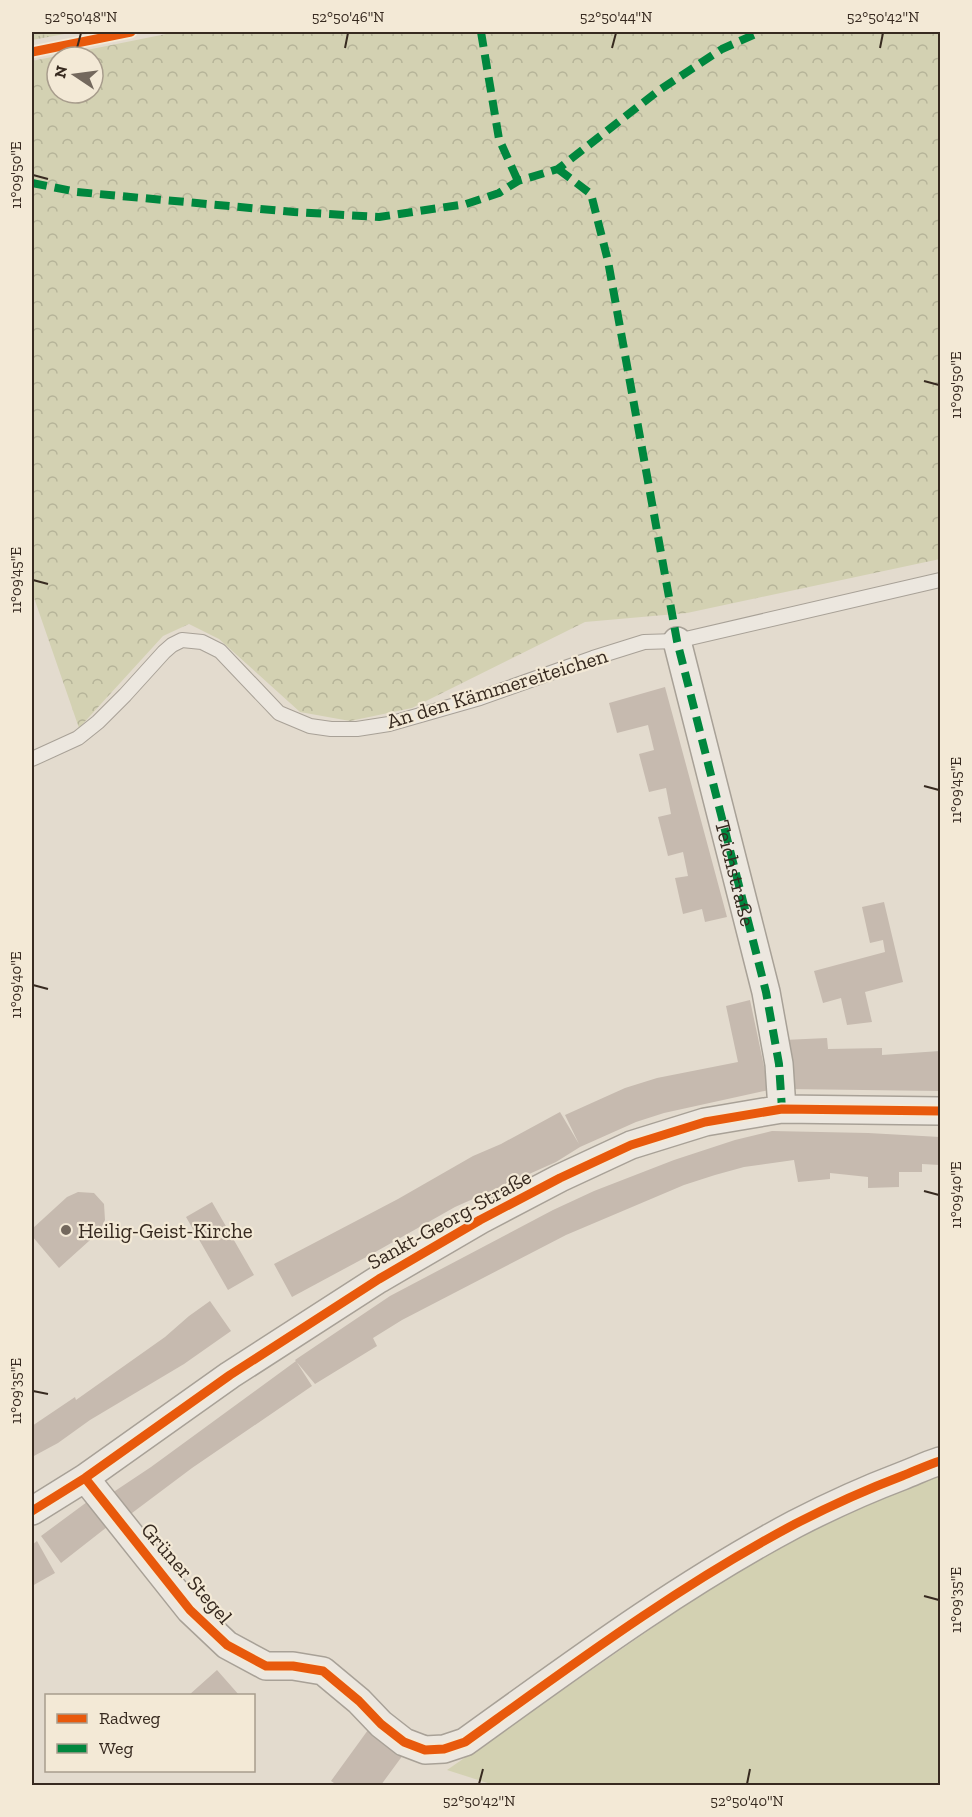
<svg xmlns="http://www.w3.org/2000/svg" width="972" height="1817" font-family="'Zilla Slab',serif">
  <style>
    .grass { fill: url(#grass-tufts) }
    .forest { fill: url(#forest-crowns); fill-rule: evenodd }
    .garden { fill: #d3d1b2 }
    .building { fill: #c6baaf }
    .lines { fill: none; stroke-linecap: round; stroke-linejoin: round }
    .lane-casing { stroke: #a8a197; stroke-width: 16 }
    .street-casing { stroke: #a8a197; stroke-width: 30 }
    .lane { stroke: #ece7df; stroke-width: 14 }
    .street { stroke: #ece7df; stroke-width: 27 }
    .quiet { stroke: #00873e; stroke-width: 8; stroke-dasharray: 15 8; stroke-linecap: butt }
    .cycleway-casing { stroke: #f3e9d6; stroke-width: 13 }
    .cycleway { stroke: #e8590c; stroke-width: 9 }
    .ticks { fill: none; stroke: #372a20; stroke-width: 2 }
    .poi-dot { fill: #73685d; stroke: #f3e9d6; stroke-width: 2 }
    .labels { text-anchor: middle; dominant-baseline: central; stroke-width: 4.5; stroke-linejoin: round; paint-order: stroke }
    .street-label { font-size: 21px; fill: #372a20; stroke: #f3e9d6 }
    .poi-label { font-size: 21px; fill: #372a20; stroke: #f3e9d6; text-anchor: start }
    .neatline { fill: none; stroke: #372a20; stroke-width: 2 }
    .ticks-label { font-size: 15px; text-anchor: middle; fill: #372a20 }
  </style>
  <defs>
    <pattern id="grass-tufts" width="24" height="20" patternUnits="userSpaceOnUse" patternTransform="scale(1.5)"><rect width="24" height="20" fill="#d3d1b2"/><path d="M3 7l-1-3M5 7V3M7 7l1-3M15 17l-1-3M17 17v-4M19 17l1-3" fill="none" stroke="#b6b499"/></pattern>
    <pattern id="forest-crowns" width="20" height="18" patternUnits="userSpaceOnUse" patternTransform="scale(1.5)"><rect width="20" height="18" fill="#d3d1b2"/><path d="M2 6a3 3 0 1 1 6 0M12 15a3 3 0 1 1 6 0" fill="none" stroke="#b6b499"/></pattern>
  </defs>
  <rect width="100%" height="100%" fill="#e3dbce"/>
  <path class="grass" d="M32,32H75L32,40Z"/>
  <path class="forest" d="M176,32H940V559L687,613L585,622L412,708L350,721L300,712L219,639L189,624L163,636L79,728L32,592V61ZM57,57H93V93H57Z"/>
  <path class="garden" d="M940,1475V1785L497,1786L447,1770L788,1534Z"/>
  <path class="building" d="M665,687L678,735L727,917L705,922L702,909L683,914L675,878L688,876L683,852L668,856L658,817L671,814L666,788L649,792L639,754L654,750L648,725L617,733L609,703Z
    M884,902L903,982L865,992L872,1022L847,1025L841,998L823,1003L814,971L885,952L883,940L870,943L862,907Z
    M750,1000L769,1090L664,1113L636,1122L580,1147L556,1162L455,1207L370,1255L292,1297L274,1264L398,1199L473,1156L501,1144L560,1112L579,1144L565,1115L625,1088L657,1078L738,1062L726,1006Z
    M827,1038L828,1049L882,1048V1055L940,1051V1091L787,1089L784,1040Z
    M772,1131L868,1133L940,1137V1165L922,1164V1172H899V1187L868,1188V1177L830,1173V1179L798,1182L794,1160L744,1167L715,1175L684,1185L566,1235L402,1320L373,1338L377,1346L315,1384L295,1360L390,1296L553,1210L594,1191L674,1160L735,1140Z
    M78,1192L94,1193L104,1204L105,1220L99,1232L59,1268L32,1236V1229L67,1197Z
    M212,1202L254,1275L228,1290L186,1217Z
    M210,1301L231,1331L184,1364L90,1420L58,1443L32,1457V1426L75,1397L76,1400L165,1337L189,1316Z
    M296,1361L312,1386L192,1468L128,1516L112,1493L151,1467Z
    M87,1502L107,1527L61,1563L41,1536Z
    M37,1541L55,1573L32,1586V1545Z
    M217,1670L239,1695H189Z
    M368,1730L403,1755L381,1785H337L331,1781Z"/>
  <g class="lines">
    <g class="lane-casing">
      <path id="lane" d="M32,759L78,738L98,722L125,695L164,652L172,645L182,640L202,642L220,651L279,713L310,726L331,729H357L389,724L480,698L593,658L644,642L677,641L940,580"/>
    </g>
    <g class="street-casing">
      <path id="street" d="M677,641L766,992L779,1064L782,1109
        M85,1478L190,1610L227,1645L266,1666H293L323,1671L359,1701L381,1724L404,1742L425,1750L444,1749L465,1742C572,1665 678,1586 795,1524C830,1506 865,1490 902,1476C915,1471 927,1465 940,1461
        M32,1511L85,1478L230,1375L379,1279L480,1220L560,1178L631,1145L705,1122L782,1109L940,1111"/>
    </g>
    <use href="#lane" class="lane"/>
    <use href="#street" class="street"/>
    <g class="quiet">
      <path d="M481,32L499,139L518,181"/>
      <path id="s1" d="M558,169L591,194L608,261L677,641L766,992L779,1064L782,1109"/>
      <path d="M32,183L77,192L294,212L379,217L466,204L499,193L518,181L558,169L658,91L722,49L760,32"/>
    </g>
    <g class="cycleway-casing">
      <path id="cycleway" d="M32,52L131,32
        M85,1478L190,1610L227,1645L266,1666H293L323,1671L359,1701L381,1724L404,1742L425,1750L444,1749L465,1742C572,1665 678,1586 795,1524C830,1506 865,1490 902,1476C915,1471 927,1465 940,1461
        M32,1511L85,1478L230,1375L379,1279L480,1220L560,1178L631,1145L705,1122L782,1109L940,1111"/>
    </g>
    <use href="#cycleway" class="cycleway"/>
  </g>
  <path class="ticks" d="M77,48L81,33M345,48L348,33M612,48L616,33M880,48L883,33M33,175L48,179M924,381L939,385M33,580L48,584M924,786L939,790M33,985L48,989M924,1191L939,1195M33,1391L48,1394M924,1596L939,1600M479,1784L483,1769M747,1784L750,1769"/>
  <circle class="poi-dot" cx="66" cy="1230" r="6"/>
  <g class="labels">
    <g class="street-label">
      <text transform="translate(497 688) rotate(-17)">An den Kämmereiteichen</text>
      <text stroke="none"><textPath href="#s1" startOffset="736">Teichstraße</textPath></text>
      <text transform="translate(449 1219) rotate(-29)">Sankt-Georg-Straße</text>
      <text transform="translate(187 1573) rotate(49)">Grüner Stegel</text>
    </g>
    <g class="poi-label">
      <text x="78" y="1230">Heilig-Geist-Kirche</text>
    </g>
  </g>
  <rect width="972" height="1817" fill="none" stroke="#f3e9d6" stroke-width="66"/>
  <rect x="45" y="1694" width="210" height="78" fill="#f3e9d6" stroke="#a89d8d" stroke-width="1.5"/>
  <rect x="57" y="1714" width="30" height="9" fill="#e8590c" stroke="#a89d8d" stroke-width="1.5"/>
  <text x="99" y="1724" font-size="18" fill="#372a20">Radweg</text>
  <rect x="57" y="1744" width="30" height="9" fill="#00873e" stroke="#a89d8d" stroke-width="1.5"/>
  <text x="99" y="1754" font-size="18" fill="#372a20">Weg</text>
  <g transform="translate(75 75) rotate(283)"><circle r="28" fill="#f3e9d6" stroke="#a89d8d" stroke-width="1.5"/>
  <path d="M0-4.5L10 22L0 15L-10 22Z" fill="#73685d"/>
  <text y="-9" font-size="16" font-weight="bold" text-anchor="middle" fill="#372a20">N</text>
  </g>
  <rect x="33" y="33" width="906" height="1751" class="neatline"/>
  <g class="ticks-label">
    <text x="81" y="22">52°50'48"N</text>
    <text x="348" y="22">52°50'46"N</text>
    <text x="616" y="22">52°50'44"N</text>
    <text x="883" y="22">52°50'42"N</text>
    <text transform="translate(16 175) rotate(-90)" y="5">11°09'50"E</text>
    <text transform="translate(956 385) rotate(-90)" y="5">11°09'50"E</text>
    <text transform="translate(16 580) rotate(-90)" y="5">11°09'45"E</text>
    <text transform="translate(956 790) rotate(-90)" y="5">11°09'45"E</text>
    <text transform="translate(16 985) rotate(-90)" y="5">11°09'40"E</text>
    <text transform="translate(956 1195) rotate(-90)" y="5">11°09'40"E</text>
    <text transform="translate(16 1391) rotate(-90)" y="5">11°09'35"E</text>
    <text transform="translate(956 1600) rotate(-90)" y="5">11°09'35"E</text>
    <text x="479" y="1806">52°50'42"N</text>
    <text x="747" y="1806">52°50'40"N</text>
  </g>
</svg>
